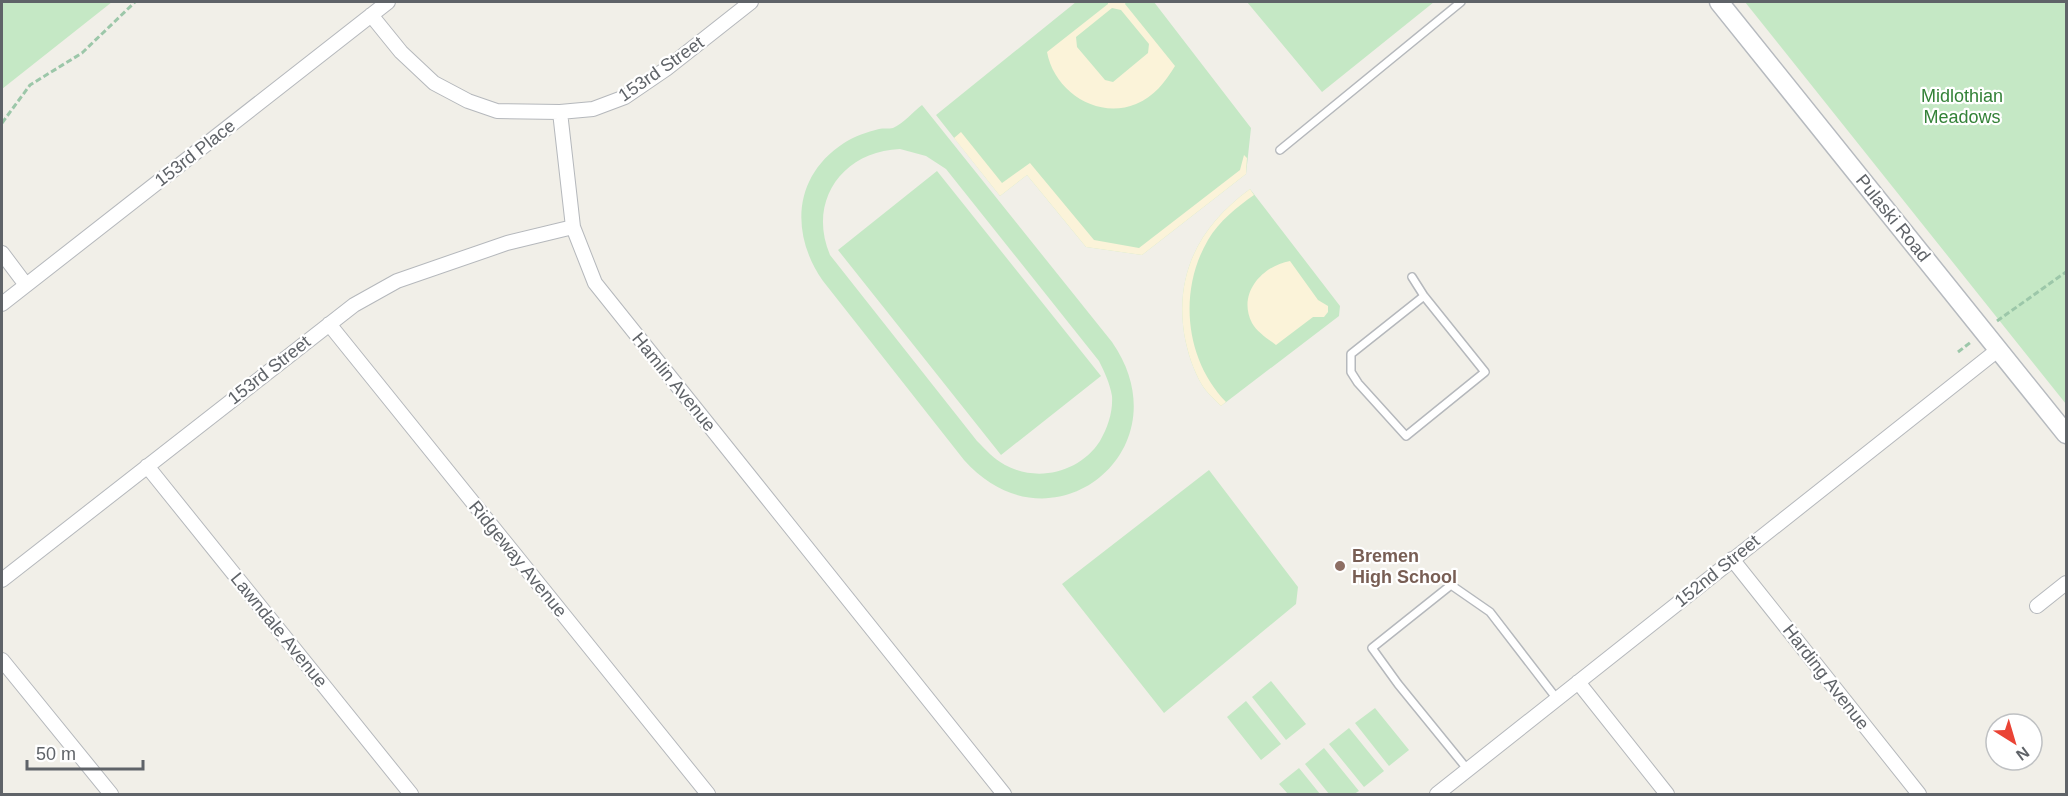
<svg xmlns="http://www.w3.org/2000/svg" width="2068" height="796" font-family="Helvetica,sans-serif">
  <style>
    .green { fill: #c5e8c5; fill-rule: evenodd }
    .sand { fill: #fbf3d9; fill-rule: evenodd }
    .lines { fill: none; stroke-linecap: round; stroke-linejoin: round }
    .lane-casing { stroke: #b5b8bc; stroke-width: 10 }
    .street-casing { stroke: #b5b8bc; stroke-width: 16 }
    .secondary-casing { stroke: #b6babf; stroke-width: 21 }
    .path { stroke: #9cc7a9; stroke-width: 3; stroke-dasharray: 6 3; stroke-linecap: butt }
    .lane { stroke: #fff; stroke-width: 7 }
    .street { stroke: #fff; stroke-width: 14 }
    .secondary { stroke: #fff; stroke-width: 18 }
    .education-dot { fill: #8d6e63; stroke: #fff; stroke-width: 2 }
    .labels { text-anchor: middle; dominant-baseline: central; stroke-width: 4.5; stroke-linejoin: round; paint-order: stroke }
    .street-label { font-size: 18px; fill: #5f6368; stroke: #fff }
    .park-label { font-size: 18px; fill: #348238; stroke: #fff }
    .education-label { font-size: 18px; font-weight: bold; fill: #785e54; stroke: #fff; text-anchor: start }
  </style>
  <rect width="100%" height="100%" fill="#f1efe8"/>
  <path class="green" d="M2,2H112L2,89Z
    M1076,2H1154L1251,128L1246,174L1142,255L1086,247L1027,175L1000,196L936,115Z
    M1247,2H1434L1322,92Z
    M1745,2H2066V404Z
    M922,105L1112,342C1187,450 1051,558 964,460L823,281C790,234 793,176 844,143C855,136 867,132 879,129C883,128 889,129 893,128C903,124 914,111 922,105ZM900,149L926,156L946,169L1099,361C1105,373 1110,384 1112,396C1113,412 1108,427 1100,441C1080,472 1038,483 1005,465C994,459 986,450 977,441L830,255C807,201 843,151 900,149Z
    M937,171L1101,376L1001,455L838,250Z
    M1250,189L1340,306L1339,316L1221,406C1215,400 1207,393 1202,385C1193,370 1187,351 1184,333C1175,271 1201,225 1250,189Z
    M1209,470L1298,587L1296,604L1164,713L1062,584Z
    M1271,681L1306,724L1286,740L1252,697Z
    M1246,701L1281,744L1261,760L1227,717Z
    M1375,708L1409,750L1389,766L1355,723Z
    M1349,728L1384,771L1364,787L1329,744Z
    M1324,748L1359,791L1354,794H1329L1305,764Z
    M1299,768L1320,794H1288L1279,784Z"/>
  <path class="sand" d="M1108,2H1126L1125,4L1175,66C1165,82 1154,97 1136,104C1097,120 1054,91 1047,52L1108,4ZM1112,8L1121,10L1149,44L1148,53L1113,82L1105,80L1077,47L1076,37Z
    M961,132L1002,183L1030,163L1094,240L1139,248L1240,170L1244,155L1247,158L1246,174L1142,255L1086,247L1027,175L1000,196L954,138Z
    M1250,189L1254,195C1237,207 1219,221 1208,240C1178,291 1185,360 1226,402L1221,406C1215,400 1207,393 1202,385C1193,370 1187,351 1184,333C1175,271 1201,225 1250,189Z
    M1290,261L1318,300L1328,306V312L1324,317H1313L1276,345C1268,339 1257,332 1252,323C1237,294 1262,266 1290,261Z"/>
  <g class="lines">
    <g class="lane-casing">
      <path id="lane" d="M1280,150L1461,2
        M1412,277L1424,296L1485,372L1406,436L1358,383L1351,372V354L1424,296
        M1468,770L1398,684L1372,648L1451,585L1490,612L1557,699"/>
    </g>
    <g class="street-casing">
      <path id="street" d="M371,15L401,52L434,83L468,101L497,111L560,112L593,109L625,97L666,69L751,2
        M560,112L573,227L595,283L1004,794
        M2,253L26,285
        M2,304L388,2
        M329,324L708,794
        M147,466L411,794
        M1732,559L1919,794
        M2,580L354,305L397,281L507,243L573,227
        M2037,606L2066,583
        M2,660L111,794
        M1578,682L1667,794
        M1437,794L1999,349"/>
    </g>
    <g class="secondary-casing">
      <path id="secondary" d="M1719,2L2066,434"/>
    </g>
    <path class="path" d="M2,123L30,85L82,53L135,2
      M1997,321L2066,272
      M1958,352L1971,342"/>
    <use href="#lane" class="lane"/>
    <use href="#street" class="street"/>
    <use href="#secondary" class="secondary"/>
  </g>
  <circle class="education-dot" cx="1340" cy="566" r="6"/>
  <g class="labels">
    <g class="street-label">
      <text transform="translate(661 69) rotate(-35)">153rd Street</text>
      <text transform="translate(195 153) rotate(-38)">153rd Place</text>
      <text transform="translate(1893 218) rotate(51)">Pulaski Road</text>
      <text transform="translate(269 370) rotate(-38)">153rd Street</text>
      <text transform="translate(674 382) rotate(51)">Hamlin Avenue</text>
      <text transform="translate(518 559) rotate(51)">Ridgeway Avenue</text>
      <text transform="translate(1717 571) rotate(-39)">152nd Street</text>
      <text transform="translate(279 630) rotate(51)">Lawndale Avenue</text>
      <text transform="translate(1826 677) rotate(52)">Harding Avenue</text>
    </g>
    <g class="park-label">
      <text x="1962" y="96">Midlothian<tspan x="1962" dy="21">Meadows</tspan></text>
    </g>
    <g class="education-label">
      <text x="1352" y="556">Bremen<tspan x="1352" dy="21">High School</tspan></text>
    </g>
  </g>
  <rect width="2068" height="796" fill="none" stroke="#5f6368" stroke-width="6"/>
  <g transform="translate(2014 742) rotate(143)"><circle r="28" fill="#ffffff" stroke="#bfc1c3" stroke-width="1.5"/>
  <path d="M0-4.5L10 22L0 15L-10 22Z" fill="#ea4335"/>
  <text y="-9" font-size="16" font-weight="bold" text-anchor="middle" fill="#5f6368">N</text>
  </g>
  <path d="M27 760v9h116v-9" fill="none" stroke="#5f6368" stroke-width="3"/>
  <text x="36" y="760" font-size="18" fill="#5f6368" stroke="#ffffff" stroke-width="4.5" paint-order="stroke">50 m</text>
</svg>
